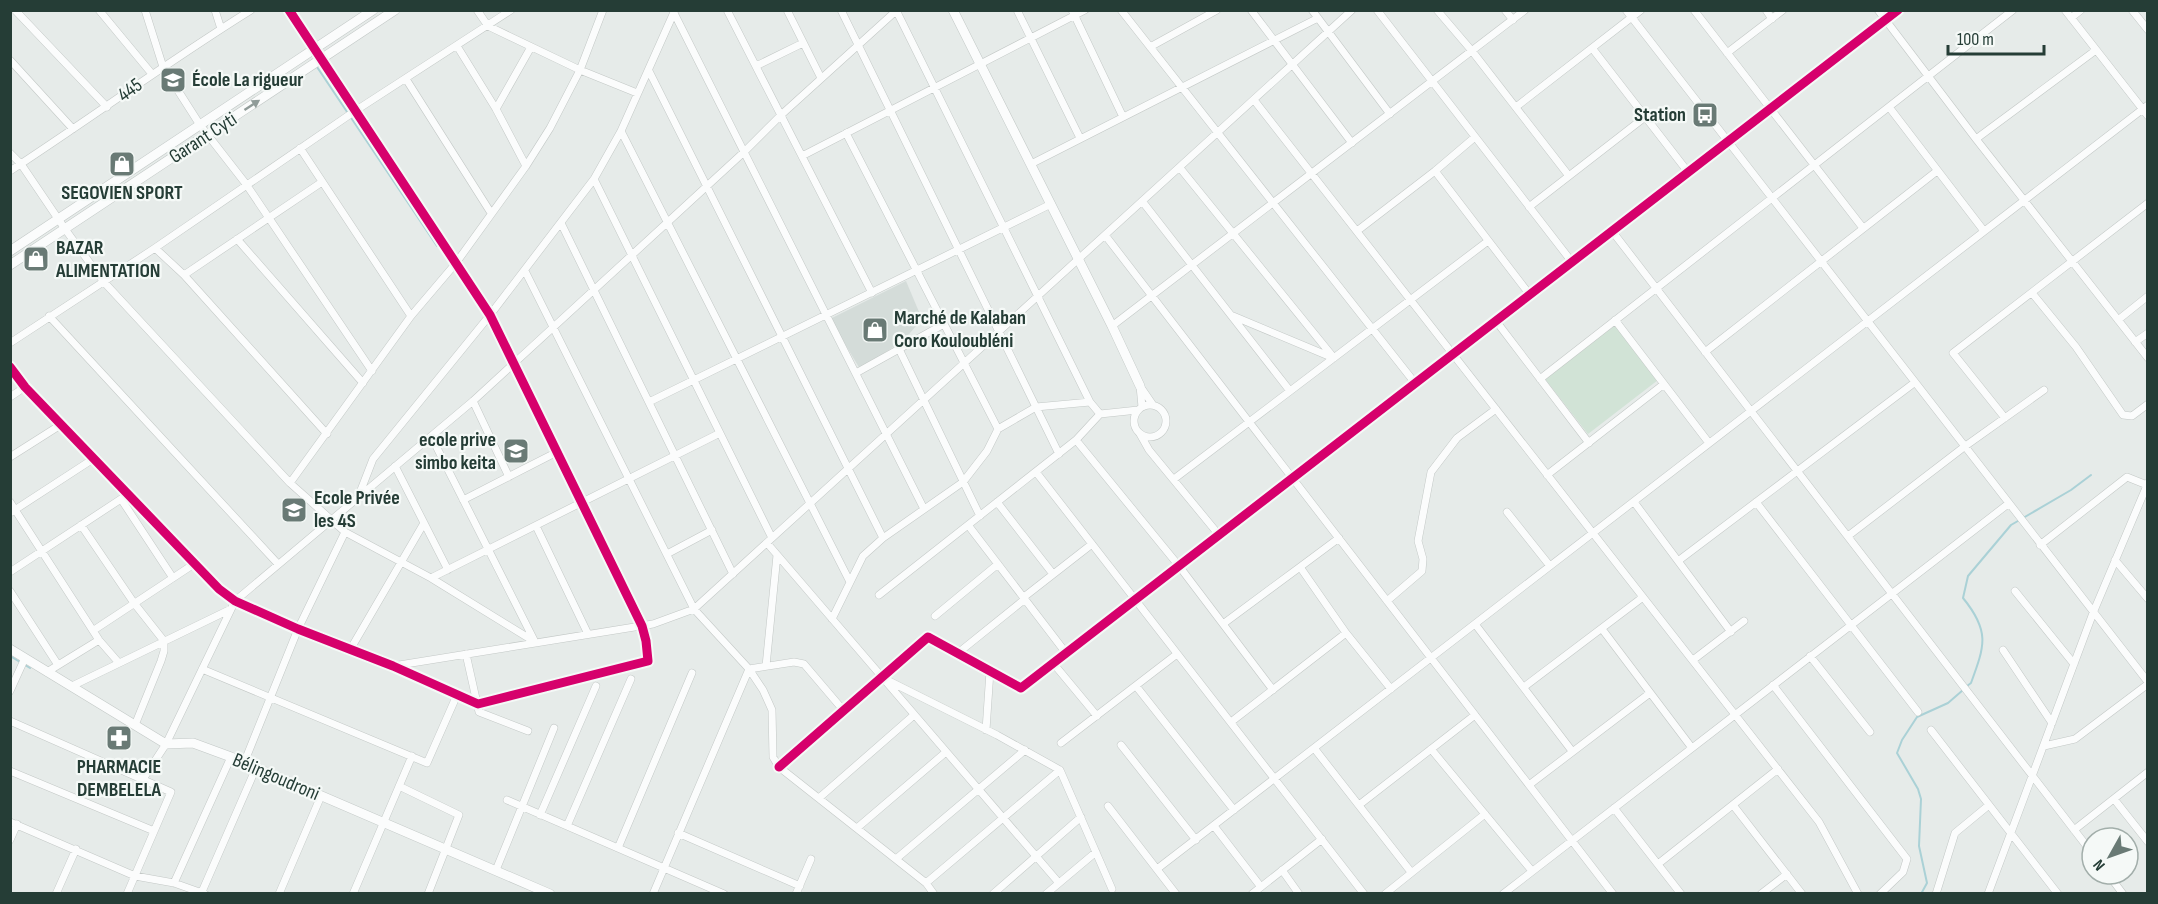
<svg xmlns="http://www.w3.org/2000/svg" width="2158" height="904" font-family="'Sofia Sans Condensed',sans-serif">
  <style>
    .built { fill: #d4dcd9 }
    .park { fill: #d1e3d6 }
    .lines { fill: none; stroke-linecap: round; stroke-linejoin: round }
    .stream { stroke: #aad1d6; stroke-width: 2 }
    .street-casing { stroke: #c3c8c6; stroke-width: 8 }
    .secondary-casing { stroke: #c2c8c6; stroke-width: 10 }
    .street { stroke: #fbfcfc; stroke-width: 7 }
    .secondary { stroke: #fbfcfc; stroke-width: 9 }
    .cycleway-casing { stroke: #f5f9f7; stroke-width: 13 }
    .cycleway { stroke: #d6006c; stroke-width: 9 }
    .oneway { fill: #909c99 }
    .labels { text-anchor: middle; dominant-baseline: central; stroke-width: 4.5; stroke-linejoin: round; paint-order: stroke }
    .poi-label { font-size: 20px; font-weight: bold; fill: #253d36; stroke: #f5f9f7; text-anchor: start }
    .street-label { font-size: 20px; fill: #253d36; stroke: #f5f9f7 }
  </style>
  <rect width="100%" height="100%" fill="#e6ebe9"/>
  <path class="built" d="M906,281L922,319L904,340L860,369L830,319Z"/>
  <path class="park" d="M1615,325L1658,380L1588,434L1545,379Z"/>
  <g class="lines">
    <path class="stream" d="M317,67L437,246
      M10,656L30,668
      M1967,686L1971,683C1985,645 1990,631 1963,598L1968,576L2011,525L2071,490L2091,475
      M1921,894L1927,883L1919,846L1921,799L1918,789L1897,753L1902,740L1917,717L1948,703L1963,690"/>
    <g class="street-casing">
      <path id="street" d="M15,10L107,107
        M99,10L152,74
        M145,10L163,67L200,125L246,184L372,371
        M215,10L221,29
        M477,10L488,26L580,70L637,93
        M727,10L872,293
        M787,10L821,78
        M841,10L1059,454
        M896,10L1090,402
        M1017,10L1080,138
        M1072,10L1123,117
        M1121,10L1415,383
        M1251,10L1352,143
        M1312,10L1390,114
        M1377,10L1572,262
        M1437,10L1472,51L1569,176
        M1505,10L1513,20
        M1626,10L2148,682
        M1694,10L1863,228
        M1766,10L1772,19
        M1878,10L1976,139L2148,358
        M2065,10L2148,116
        M2132,10L2148,30
        M674,13L924,509
        M2071,18L2081,10
        M457,46L496,109L526,166
        M1150,47L1217,10
        M1592,48L1688,172
        M1727,53L1783,10
        M10,60L73,129
        M756,66L803,43
        M649,71L883,538
        M406,79L491,213
        M1254,100L1819,822L1858,894
        M1516,107L1641,10
        M1889,107L1984,231
        M496,109L531,47
        M621,131L850,582
        M846,133L998,429
        M1976,139L2096,50
        M300,148L411,316
        M10,153L21,164L65,229L103,281L290,483L345,532L431,578L535,642
        M802,156L1085,10
        M1031,164L1318,18
        M1180,168L1334,358
        M10,171C91,118 169,61 251,10
        M1435,171L1530,295
        M594,179L772,538
        M1142,201L1290,391
        M1529,207L1645,117
        M561,223L733,574
        M1357,231L1435,171L1475,137
        M1612,231L2092,853
        M1105,235L1613,894
        M237,239L363,383
        M155,248L184,275L327,434
        M525,271L694,609L749,669L763,690L772,710L773,757L779,767L926,883L934,894
        M184,275L322,182
        M2032,293L2076,347L2123,415L2132,416L2148,404
        M49,316L278,564
        M1233,316L1331,357
        M1615,320L1709,443
        M2118,320L2148,296
        M1496,321L1589,443
        M1112,326L1525,10
        M2135,342L2148,333
        M10,343L155,248L355,111L511,10
        M899,349L980,516
        M1705,352L1937,171
        M10,367L25,387L219,589L235,601L298,629L393,666L478,704L648,661L646,641L642,626
        M856,373L944,324
        M1540,379L2013,10
        M1140,386L1153,405
        M1140,386L1142,407
        M10,397L25,387
        M473,401L509,477
        M649,402L1051,204
        M1134 421a16 16 0 1 1 32 0a16 16 0 1 1-32 0Z
        M2005,418L1953,353L2148,203
        M1140,434L1149,450L1219,535
        M431,436L534,640
        M1076,440L1179,566L1273,690
        M10,457L62,424
        M395,466L448,570
        M1036,472L1364,894
        M1547,475L1664,384
        M1174,479L1488,241
        M290,483L411,316L456,263L526,166L550,128L580,70L603,10
        M359,495L373,459L490,315L594,179L621,131L675,10
        M121,499L173,578
        M463,500L557,452
        M10,502L99,640L119,663
        M997,502L1053,574
        M1634,502L1731,632
        M1756,502L1918,712
        M1507,512L1550,566
        M10,513L93,459
        M81,525L134,603L164,641V651L161,661L135,725
        M968,525L1066,653
        M536,526L588,634
        M1848,536L1964,447L2044,390
        M1339,538L1300,567L1346,633L1391,689
        M767,543L1059,883
        M2040,545L2127,477L2147,485
        M667,554L712,530
        M2115,560L2148,599
        M1678,561L1914,383
        M10,572L127,495
        M431,578L720,433
        M10,591L58,665
        M2015,591L2074,664
        M879,595L1076,440L1100,414L1138,410
        M1024,597L1092,544
        M1387,601L1422,571L1423,559L1418,541L1431,472L1457,438L1496,409
        M935,616L998,564
        M832,619L863,556L883,538L963,482L987,451L998,429L1036,407L1090,402L1100,414
        M1223,624L1300,567
        M1475,624L1572,751
        M1602,629L1692,748
        M94,630L194,564
        M350,650L424,523
        M2003,650L2052,723
        M958,653L1025,599
        M466,654L479,712L528,731
        M1810,656L1870,732
        M1693,660L1744,621
        M1053,663L1097,716
        M393,666L653,624L694,609L1352,10
        M766,666L777,555
        M202,669L427,763L457,695
        M749,669L794,662L804,664L844,711
        M47,672L99,640
        M887,680L997,735L1060,770L1112,889
        M1773,685L1907,859L1903,872L1880,894
        M72,686L231,609
        M1136,686L1234,810
        M1524,687L1643,597
        M10,691L25,658
        M10,721L171,792L127,894
        M1231,722L1346,633
        M986,730L990,671
        M1931,730L2058,894
        M1061,743L1177,654
        M1121,745L1196,840
        M2044,746L2075,739L2148,684
        M1314,748L1411,872
        M1431,749L1532,871
        M244,763L298,629L345,532
        M779,767L928,637L1021,688L1898,10
        M10,771L154,831
        M143,779L166,744L235,601L473,401L744,152L781,115L897,10
        M1529,785L1650,693
        M399,786L459,815L428,894
        M819,798L914,715
        M2114,799L2148,842
        M507,800L724,894
        M1359,805L1475,715
        M1733,805L1802,894
        M1108,806L1176,894
        M1614,808L1681,894
        M540,815L596,686
        M10,822L135,876L174,883L205,894
        M567,826L631,679
        M1214,826L1261,887
        M857,828L946,752
        M2074,830L2148,772
        M678,833L800,886
        M10,840L17,824
        M618,848L692,673
        M896,859L1025,750
        M1658,864L1778,769
        M1157,869L2148,105
        M496,870L554,728
        M1282,870L1299,894
        M2108,874L2123,894
        M174,883L231,757
        M926,883L1060,770
        M56,894L76,849
        M201,894L256,768
        M279,894L321,796
        M353,894L412,756
        M653,894L749,669
        M796,894L811,859
        M993,894L1081,817
        M1046,894L1096,852
        M1252,894L1322,839
        M1385,894L1485,814
        M1503,894L2008,504
        M1761,894L1787,874
        M1936,894L1955,833L1989,805
        M1988,894L2093,613L2148,483"/>
    </g>
    <g class="secondary-casing">
      <path id="secondary" d="M289,10L490,315L642,626
        M953,10L1112,326L1140,386
        M10,251L373,10
        M10,265L395,10
        M10,649L166,744L193,743L231,757L550,894"/>
    </g>
    <use href="#street" class="street"/>
    <use href="#secondary" class="secondary"/>
    <g class="cycleway-casing">
      <path id="cycleway" d="M10,367L25,387L219,589L235,601L298,629L393,666L478,704L648,661L646,641L642,626L490,315L289,10
        M779,767L928,637L1021,688L1898,10"/>
    </g>
    <use href="#cycleway" class="cycleway"/>
  </g>
  <defs><path id="oneway-solid" d="M-6-.8H1V-3.2L6.5 0L1 3.2V.8H-6Z" transform="scale(1.5)"/></defs>
  <use class="oneway" href="#oneway-solid" transform="translate(252 105) rotate(-33)"/>
  <defs>
    <g id="school-square" transform="scale(1.35)"><rect x="-9" y="-9" width="18" height="18" rx="4" fill="#697a75" stroke="#f5f9f7"/><path d="M0-5L7-2L0 1L-7-2ZM-4 1L0 2.5L4 1V4Q0 6-4 4Z" fill="#fff"/></g>
    <g id="bus-square" transform="scale(1.35)"><rect x="-9" y="-9" width="18" height="18" rx="4" fill="#697a75" stroke="#f5f9f7"/><path d="M-5-6H5V4H4V6H2V4H-2V6H-4V4H-5ZM-3.5-4V0h7V-4ZM-3.5 1.2v1.5H-2V1.2ZM2 1.2v1.5H3.5V1.2Z" fill="#fff"/></g>
    <g id="shop-square" transform="scale(1.35)"><rect x="-9" y="-9" width="18" height="18" rx="4" fill="#697a75" stroke="#f5f9f7"/><path d="M-5-2.5h2.3a2.7 3.5 0 0 1 5.4 0H5L5.5 6h-11ZM-1.5-2.5h3a1.5 2.3 0 0 0-3 0Z" fill="#fff"/></g>
    <g id="pharmacy-square" transform="scale(1.35)"><rect x="-9" y="-9" width="18" height="18" rx="4" fill="#697a75" stroke="#f5f9f7"/><path d="M-2-6h4v4h4v4h-4v4h-4v-4h-4v-4h4Z" fill="#fff"/></g>
  </defs>
  <g fill-rule="evenodd">
    <use href="#school-square" x="173" y="80"/>
    <use href="#bus-square" x="1705" y="115"/>
    <use href="#shop-square" x="122" y="164"/>
    <use href="#shop-square" x="36" y="259"/>
    <use href="#shop-square" x="875" y="330"/>
    <use href="#school-square" x="516" y="451"/>
    <use href="#school-square" x="294" y="510"/>
    <use href="#pharmacy-square" x="119" y="738"/>
  </g>
  <g class="labels">
    <g class="poi-label">
      <text x="192" y="80">École La rigueur</text>
      <text x="1686" y="115" text-anchor="end">Station</text>
      <text x="122" y="193" text-anchor="middle">SEGOVIEN SPORT</text>
      <text x="56" y="248">BAZAR<tspan x="56" dy="23">ALIMENTATION</tspan></text>
      <text x="894" y="318">Marché de Kalaban<tspan x="894" dy="23">Coro Kouloubléni</tspan></text>
      <text x="496" y="440" text-anchor="end">ecole prive<tspan x="496" dy="23">simbo keita</tspan></text>
      <text x="314" y="498">Ecole Privée<tspan x="314" dy="23">les 4S</tspan></text>
      <text x="119" y="767" text-anchor="middle">PHARMACIE<tspan x="119" dy="23">DEMBELELA</tspan></text>
    </g>
    <g class="street-label">
      <text transform="translate(130 90) rotate(-36)">445</text>
      <text transform="translate(203 138) rotate(-33)">Garant Cyti</text>
      <text transform="translate(276 777) rotate(23)">Bélingoudroni</text>
    </g>
  </g>
  <rect width="2158" height="904" fill="none" stroke="#253d36" stroke-width="24"/>
  <g transform="translate(2110 856) rotate(230)"><circle r="28" fill="#f5f9f7" stroke="#a2aeaa" stroke-width="1.5"/>
  <path d="M0-4.5L10 22L0 15L-10 22Z" fill="#697a75"/>
  <text y="-9" font-size="16" font-weight="bold" text-anchor="middle" fill="#253d36">N</text>
  </g>
  <path d="M1948 45v9h96v-9" fill="none" stroke="#253d36" stroke-width="3"/>
  <text x="1957" y="45" font-size="18" fill="#253d36" stroke="#f5f9f7" stroke-width="4.5" paint-order="stroke">100 m</text>
</svg>
